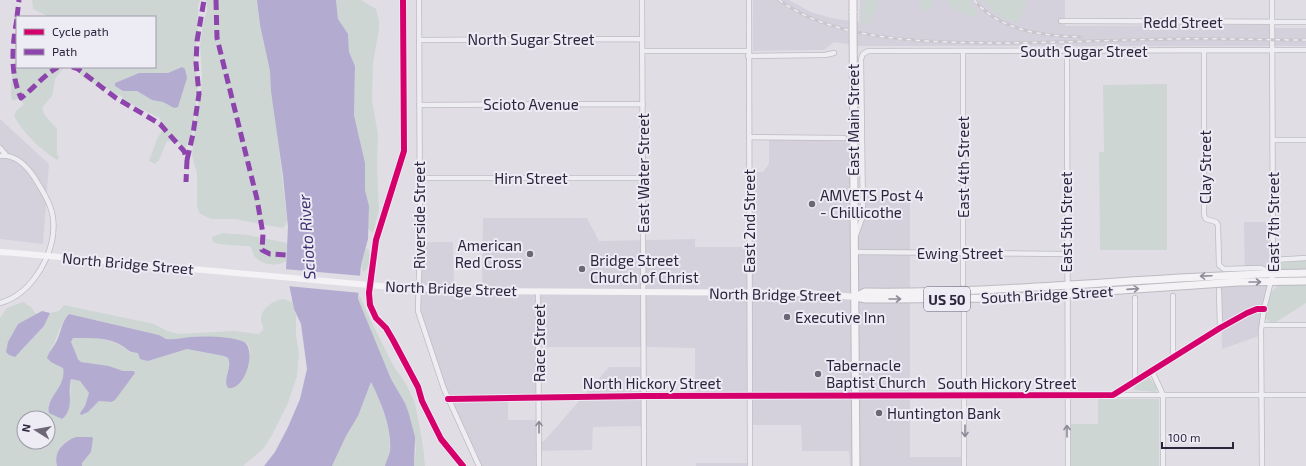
<svg xmlns="http://www.w3.org/2000/svg" width="1306" height="466" font-family="'Exo 2',sans-serif">
  <style>
    .built { fill: #d5d1dc }
    .green { fill: #cdd6d3; fill-rule: evenodd }
    .water { fill: #b3abd0 }
    .pier { fill: #e0dee4 }
    .lines { fill: none; stroke-linecap: round; stroke-linejoin: round }
    .street-casing { stroke: #bdbbc1; stroke-width: 6 }
    .primary-casing { stroke: #bdbac2; stroke-width: 9 }
    .street { stroke: #eeedf1; stroke-width: 4.5 }
    .secondary { stroke: #f4f2f5; stroke-width: 6 }
    .primary { stroke: #f4f2f5; stroke-width: 7 }
    .rail-casing { stroke: #c8c7cc; stroke-width: 3 }
    .rail { stroke: #edebf4; stroke-width: 1.5; stroke-dasharray: 4.5; stroke-linecap: butt }
    .primary-bridge-casing { stroke: #bdbac2; stroke-width: 9; stroke-linecap: butt }
    .secondary-bridge { stroke: #f4f2f5; stroke-width: 6 }
    .primary-bridge { stroke: #f4f2f5; stroke-width: 7 }
    .quiet { stroke: #8e44ad; stroke-width: 5; stroke-dasharray: 10 5; stroke-linecap: butt }
    .cycleway-casing { stroke: #edebf4; stroke-width: 8 }
    .cycleway { stroke: #d6006c; stroke-width: 6 }
    .oneway { stroke: #908c99 }
    .oneway2 { stroke: #8e8997 }
    .poi-dot { fill: #6c6677; stroke: #edebf4; stroke-width: 1.5 }
    .labels { text-anchor: middle; dominant-baseline: central; stroke-width: 4; stroke-linejoin: round; paint-order: stroke }
    .shield { fill: #edebf4; stroke: #676074; stroke-width: 1 }
    .shield-label { font-size: 14px; font-weight: bold; fill: #2d253d }
    .street-label { font-size: 15px; fill: #2d253d; stroke: #edebf4 }
    .poi-label { font-size: 15px; fill: #2d253d; stroke: #edebf4; text-anchor: start }
    .water-label { font-size: 16px; font-style: italic; fill: #3f2f71; stroke: #edebf4 }
  </style>
  <rect width="100%" height="100%" fill="#e0dee4"/>
  <path class="built" d="M753,0H789L811,12L831,18L859,22L860,0H1065V26L1268,25L1275,28H1306V46H860L834,42L824,50L753,51Z
    M0,96V119L49,164L43,244L0,239Z
    M769,139H854V195H910V457H964V466H850L849,451H802L801,425H751V395L695,394V348L651,347H537V401H508V420H537L538,441H544L609,367H642V426L593,427L592,450L537,451V466H477L416,315L418,242H453L454,286H482L483,218H587L599,241L695,239V247H748V172H763L769,164Z
    M1244,222H1271V283L1260,319L1259,336L1222,349L1221,286L1245,285Z
    M696,463H752V466H696Z"/>
  <path class="green" d="M32,0H200L198,5V30L194,56L198,85L192,135L185,149L178,142L167,141L159,160L155,164L149,161L157,139L163,129L160,118L123,100L122,96L114,94L103,84L98,85L85,79L74,67H155V17H49L33,9ZM182,67L174,108L163,102L152,100L137,91H123L115,86V83L139,73H169Z
    M206,0H257L260,25L270,71L287,220L285,226L282,228L235,219H211L199,213L197,205V173L192,156L196,115L201,91L202,75L200,45L203,24L207,10Z
    M336,0H361L376,9L379,20V29L373,63L372,100L378,135L377,167L379,209L374,230L372,233L368,228L369,206L365,191V163L354,115L355,66L349,52L348,34L338,19Z
    M863,0H878L876,13L872,15L870,23L864,26L861,23Z
    M919,0H934L932,8L923,11Z
    M946,0H970L977,14L974,17C965,16 951,8 946,0Z
    M982,0H1027L1019,23L1001,18Z
    M17,59V67H64L55,79L52,96L42,108L44,114L57,129V154L59,157L57,160C41,150 23,133 14,116L16,111L24,104L19,98L13,101C8,94 13,66 17,59Z
    M1167,84V250H1100L1099,152H1104L1103,85Z
    M222,233L248,235L287,243L286,261C278,267 262,265 255,257C252,254 253,250 250,246C241,246 219,245 213,242L212,237Z
    M366,248L369,250C370,257 371,268 363,272L361,265Z
    M1306,260V270H1282L1277,266L1279,263Z
    M1280,285H1306V303L1276,322H1269L1265,318C1268,307 1268,289 1280,285Z
    M360,296L368,315L393,365L406,384L415,403L423,446L425,466H414L416,448L405,403L391,379L359,305L358,299Z
    M284,299L292,302L296,314V335L299,353L297,376L288,403L272,435L264,448L243,466H82V463L91,452L93,439L68,440C60,447 54,455 57,466H0V318L7,308L23,302L31,307L37,315L18,324L21,351L44,326L50,313L59,311L64,305L154,324L167,331L179,334L234,331L259,334L263,330C264,326 261,324 261,320C261,308 273,300 284,299ZM69,314L159,335L166,339C183,341 238,331 248,345C250,348 250,351 250,354L226,380L230,361L228,358L224,356L187,349L148,361L138,353L129,352L121,345L107,340L92,338H73L71,342L75,353L81,362L109,366L123,371H134L135,373L111,402L99,401L88,412L80,413L85,406L89,393L80,381L71,379L70,384L71,393L62,419L55,415L48,405C54,394 70,379 62,366L51,362L50,350C58,340 60,321 69,314ZM24,418H48V442H24Z
    M1149,377L1157,387L1156,392L1134,390L1135,384Z
    M371,382C381,402 391,427 390,451C389,456 386,461 385,466H332L346,436L358,416Z
    M1098,399H1159V466H1071L1070,424H1098Z"/>
  <path class="water" d="M257,0H336L338,19L348,34L349,52L355,66L354,115L365,163V190L369,206L368,239L361,265L358,299L391,379L405,403L409,414L415,437L414,466H385C386,461 389,456 390,451C392,428 381,402 371,382L358,416L346,436L332,466H264L275,452L288,427L300,399L307,369L301,324L294,309L286,269L288,227L283,176L271,91L270,71L260,25Z
    M182,67L185,69L187,78L178,107L174,108L163,102L152,100L137,91H123L115,86V83L139,73H168Z
    M42,311L50,313L44,326L15,357L9,355L6,352L8,342L18,324Z
    M69,314L159,335L166,339C174,340 182,338 190,337C206,336 227,336 242,341C258,346 246,391 228,388C222,378 233,368 228,358L224,356L187,349L148,361L140,359L138,353C127,352 129,350 121,345C108,337 88,338 73,338L71,342L78,359L81,362L109,366L123,371H134L135,373L115,400L111,402L99,401L88,412L81,415L80,413L85,406L89,393L80,381L71,379C67,392 75,409 62,419L49,413C45,398 67,387 63,368L51,362L47,358C49,352 52,349 55,344C61,335 61,321 69,314Z
    M76,437H92L93,439L91,452L82,463V466H57C53,452 64,441 76,437Z"/>
  <path class="pier" d="M284,269L363,276L361,293L287,286Z"/>
  <g class="lines">
    <g class="street-casing">
      <path id="street" d="M419,0L420,242L418,311L444,389L479,466
        M642,0L644,466
        M749,0L750,466
        M1061,21L1306,22
        M419,40L642,39
        M1067,50L1068,466
        M643,51H748
        M1204,51V215L1206,219L1216,222L1218,225L1219,265L1224,269L1261,268L1272,273
        M748,56L825,55L834,53
        M419,105L643,104
        M749,137L844,138
        M1273,140H1306
        M0,148L6,155
        M0,156C15,154 26,165 34,177C42,190 51,203 53,218C57,251 33,294 0,303
        M419,178H643
        M856,235L863,216L861,59L863,54L868,51L1306,50
        M855,252L1066,254
        M1273,260L1306,258
        M963,284V51
        M1219,290L1220,328
        M538,292L539,466
        M1135,298V381
        M964,308V466
        M1262,325H1306
        M1173,358V296
        M1152,371L1163,395V466
        M1114,395H1306
        M448,399L644,396L1113,395L1220,328L1247,313L1257,309H1264
        M1262,466L1261,330L1264,309L1273,273L1272,0"/>
    </g>
    <g class="primary-casing">
      <path id="primary" d="M853,13V0
        M854,202L856,466
        M856,297L865,292C1013,294 1159,275 1306,273
        M856,297L866,299H895L1004,298L1238,282L1306,281"/>
    </g>
    <use href="#street" class="street"/>
    <path class="secondary" d="M0,252L15,253
      M380,286L473,291L807,293L856,297"/>
    <use href="#primary" class="primary"/>
    <g class="rail-casing">
      <path id="rail" d="M779,0C835,41 925,42 992,43C1052,43 1112,40 1173,39C1217,38 1262,40 1306,40
        M974,0C1000,31 1043,36 1082,37"/>
    </g>
    <use href="#rail" class="rail"/>
    <g class="primary-bridge-casing">
      <path id="primary-bridge" d="M853,13L854,202"/>
    </g>
    <path class="secondary-bridge" d="M15,253L380,286"/>
    <use href="#primary-bridge" class="primary-bridge"/>
    <path class="quiet" d="M216,0L217,38L257,199L263,234L262,250L270,254L286,255
      M17,17L19,0
      M17,19C12,45 10,74 21,98C34,88 44,75 58,67
      M72,67L78,69L116,98L160,124L184,151L187,160L186,182
      M187,160L193,134L199,94L196,63L197,41L204,0"/>
    <g class="cycleway-casing">
      <path id="cycleway" d="M403,0L404,151L376,240L369,293L370,305L376,318L386,328L393,340L418,387L422,401L441,439L463,466
        M448,399L644,396L1113,395L1220,328L1247,313L1257,309H1264"/>
    </g>
    <use href="#cycleway" class="cycleway"/>
  </g>
  <defs><path id="oneway-shaft" d="M-6 0H5M1.5-3L5.5 0L1.5 3" fill="none" stroke-width="1.6" stroke-linecap="round" stroke-linejoin="round"/></defs>
  <g class="oneway">
    <use href="#oneway-shaft" transform="translate(1206 276) rotate(178)"/>
    <use href="#oneway-shaft" transform="translate(1255 282)"/>
    <use href="#oneway-shaft" transform="translate(1133 289) rotate(-4)"/>
    <use href="#oneway-shaft" transform="translate(895 299)"/>
  </g>
  <g class="oneway2">
    <use href="#oneway-shaft" transform="translate(539 427) rotate(-90)"/>
    <use href="#oneway-shaft" transform="translate(965 431) rotate(90)"/>
    <use href="#oneway-shaft" transform="translate(1067 431) rotate(-90)"/>
  </g>
  <g class="poi-dot">
    <circle cx="812" cy="204" r="4"/>
    <circle cx="530" cy="254" r="4"/>
    <circle cx="582" cy="269" r="4"/>
    <circle cx="787" cy="317" r="4"/>
    <circle cx="818" cy="374" r="4"/>
    <circle cx="879" cy="413" r="4"/>
  </g>
  <g class="labels">
    <rect class="shield" x="924" y="287" width="46" height="24" rx="3"/>
    <g class="shield-label">
      <text x="947" y="299">US 50</text>
    </g>
    <g class="street-label">
      <text x="1183" y="22">Redd Street</text>
      <text x="531" y="39">North Sugar Street</text>
      <text x="1084" y="51">South Sugar Street</text>
      <text x="531" y="104">Scioto Avenue</text>
      <text transform="translate(853 120) rotate(-90)">East Main Street</text>
      <text transform="translate(963 167) rotate(-90)">East 4th Street</text>
      <text transform="translate(1205 167) rotate(-90)">Clay Street</text>
      <text transform="translate(643 173) rotate(-90)">East Water Street</text>
      <text x="531" y="178">Hirn Street</text>
      <text transform="translate(419 215) rotate(-90)">Riverside Street</text>
      <text transform="translate(749 221) rotate(-90)">East 2nd Street</text>
      <text transform="translate(1066 222) rotate(-90)">East 5th Street</text>
      <text transform="translate(1273 222) rotate(-90)">East 7th Street</text>
      <text x="960" y="253">Ewing Street</text>
      <text transform="translate(128 263) rotate(5)">North Bridge Street</text>
      <text transform="translate(451 288) rotate(2)">North Bridge Street</text>
      <text transform="translate(775 294) rotate(1)">North Bridge Street</text>
      <text transform="translate(1047 294) rotate(-3)">South Bridge Street</text>
      <text transform="translate(539 343) rotate(-90)">Race Street</text>
      <text x="652" y="383">North Hickory Street</text>
      <text x="1007" y="383">South Hickory Street</text>
    </g>
    <g class="poi-label">
      <text x="820" y="195">AMVETS Post 4<tspan x="820" dy="17">- Chillicothe</tspan></text>
      <text x="522" y="245" text-anchor="end">American<tspan x="522" dy="17">Red Cross</tspan></text>
      <text x="590" y="260">Bridge Street<tspan x="590" dy="17">Church of Christ</tspan></text>
      <text x="795" y="317">Executive Inn</text>
      <text x="826" y="365">Tabernacle<tspan x="826" dy="17">Baptist Church</tspan></text>
      <text x="887" y="413">Huntington Bank</text>
    </g>
    <g class="water-label">
      <text transform="translate(306 237) rotate(-94)">Scioto River</text>
    </g>
  </g>
  <rect x="16" y="16" width="140" height="52" fill="#edebf4" stroke="#a09cab"/>
  <rect x="24" y="29" width="20" height="6" fill="#d6006c" stroke="#a09cab"/>
  <text x="52" y="36" font-size="12" fill="#2d253d">Cycle path</text>
  <rect x="24" y="49" width="20" height="6" fill="#8e44ad" stroke="#a09cab"/>
  <text x="52" y="56" font-size="12" fill="#2d253d">Path</text>
  <g transform="translate(36 430) rotate(281)"><circle r="19" fill="#edebf4" stroke="#a09cab"/>
  <path d="M0-3L7 15L0 10L-7 15Z" fill="#6c6677"/>
  <text y="-6" font-size="11" font-weight="bold" text-anchor="middle" fill="#2d253d">N</text>
  </g>
  <path d="M1162 442v6h71v-6" fill="none" stroke="#2d253d" stroke-width="2"/>
  <text x="1168" y="442" font-size="12" fill="#2d253d" stroke="#edebf4" stroke-width="3" paint-order="stroke">100 m</text>
</svg>
